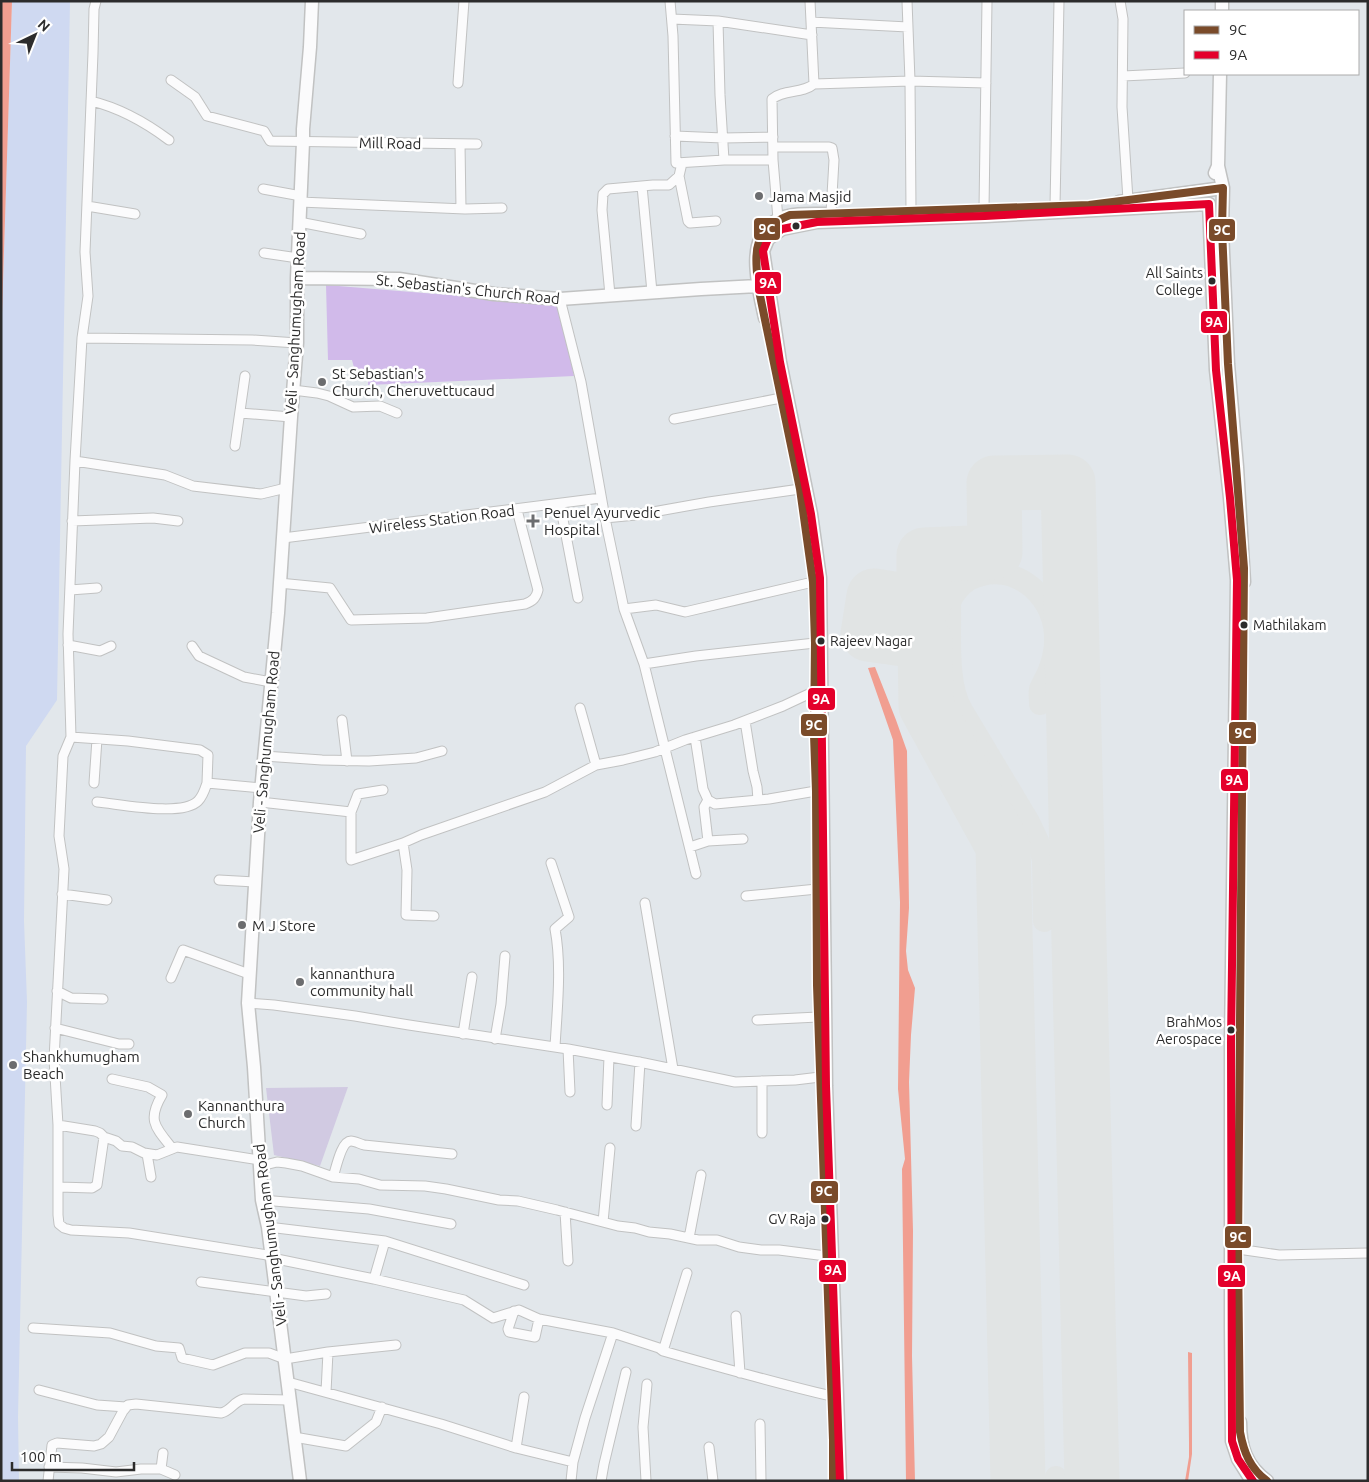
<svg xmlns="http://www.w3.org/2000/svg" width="1369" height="1482" font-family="Ubuntu,sans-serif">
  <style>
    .green { fill: #d1baea }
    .sand { fill: #cfd9f1 }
    .cemetery { fill: #d1cae2 }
    .water { fill: #f19e90 }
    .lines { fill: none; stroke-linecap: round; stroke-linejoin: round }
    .taxiway { stroke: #e1e4e4; stroke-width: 22 }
    .runway { stroke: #e1e4e4; stroke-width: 55 }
    .street-casing { stroke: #c1c2c2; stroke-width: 11 }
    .secondary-casing { stroke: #c1c2c2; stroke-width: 15 }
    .street { stroke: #fbfbfc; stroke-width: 9 }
    .secondary { stroke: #fbfbfc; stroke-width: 12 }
    .bus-1-casing { stroke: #fff; stroke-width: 11 }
    .bus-2-casing { stroke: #fff; stroke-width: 11 }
    .bus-1 { stroke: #7a4b2a; stroke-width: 8 }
    .bus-2 { stroke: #e4002b; stroke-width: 8 }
    .poi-dot { fill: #6c6d6f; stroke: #fff; stroke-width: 2 }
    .bus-dot { fill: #2c2c2c; stroke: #fff; stroke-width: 2 }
    .labels { text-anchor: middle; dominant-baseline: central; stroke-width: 5; stroke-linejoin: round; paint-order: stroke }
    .bus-label { font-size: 14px; fill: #2c2c2c; stroke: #fff; text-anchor: end }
    .street-label { font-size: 15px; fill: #2c2c2c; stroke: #fff }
    .poi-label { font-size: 15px; fill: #2c2c2c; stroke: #fff; text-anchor: start }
    .line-badge { stroke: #fff; stroke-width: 2 }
    .badge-label { font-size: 14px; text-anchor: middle; font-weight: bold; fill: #fff }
  </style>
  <rect width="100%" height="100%" fill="#e2e7eb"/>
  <path class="green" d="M326,285L559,304L574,376L368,385V376L356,375L352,360H328Z"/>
  <path class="sand" d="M12,1H70L57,700L26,746L24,921L27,1002L18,1417L19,1481H1V345Z"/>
  <path class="cemetery" d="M348,1087L320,1166L274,1155L266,1088Z"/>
  <path class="water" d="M1,1H12L1,345Z
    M875,667L896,720L907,751L909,908L906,951L908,970L915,988L911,1035L909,1082L913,1231L912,1356L915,1481H906L902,1169L905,1159L898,1089L900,902L893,740L868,668Z
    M1188,1352L1192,1353V1454L1188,1481H1185L1189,1457V1443Z"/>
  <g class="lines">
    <path class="taxiway" d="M1040,704C1040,699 1039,693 1040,689C1042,684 1045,679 1047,675C1054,659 1057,642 1054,626C1046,586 1007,561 969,580C961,585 953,594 950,603C951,635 946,683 962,710L1029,822L1038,841L1043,860L1044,921
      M1056,1477V1481"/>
    <path class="runway" d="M1018,1481L1003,846L926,706L925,642L868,634L874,596L924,604V555L995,552L994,483L1068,482L1092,1481"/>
    <g class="street-casing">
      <path id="street" d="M907,1L910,81L911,211
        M1120,1L1123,19L1122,107L1128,200
        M672,19L718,21L812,35
        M718,21L720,95L724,160
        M811,22L908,27
        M1123,76L1185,73
        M171,80L195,97L207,116L264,131L270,141L477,144
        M458,83L464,1
        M814,84L910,81L986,83
        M91,101C120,108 145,122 169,140
        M675,136L723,138L773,137
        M460,144L461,209
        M774,147H829L832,148L834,160L831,213
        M676,163L724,160H773
        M679,176L688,221L690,223L716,221
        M642,186L652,292
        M263,189L301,196
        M300,202L465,209L502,208
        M87,206L135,214
        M1055,206L1059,1
        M984,209L987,1
        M778,219L773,160L772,99C784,89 802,94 814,84L810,1
        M299,222L361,234
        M264,253L298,258
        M610,295L602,210L603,194L608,189L653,185H669L679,176L682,163H676L673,36L670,1
        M560,299L581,382L605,518L636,515L709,502L800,489
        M82,338L252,340L297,343
        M293,390L317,393L329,396L353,407L380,406L397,413
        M240,413L291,417
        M674,419L781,398
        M235,446L245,376
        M75,461L165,475L193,486L261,494L286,488
        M560,504L578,598
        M605,518L624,609L644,664L696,874
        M72,521L153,518L178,521
        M283,538L601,498
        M279,583L330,588L351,620L427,618L525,604C533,601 536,598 538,590L517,510
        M70,590L97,588
        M624,609L656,605L685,612L813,582
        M68,645L100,651L111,646
        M192,646L199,656L244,677L271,682
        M644,664L696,656L815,643
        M580,708L596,765
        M342,720L347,761
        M745,721L753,771L757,787L758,800
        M71,737L68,634L75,461L82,338L88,296L85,252L93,53L94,9L96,1
        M695,737L703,789L708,800L715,804L769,799L816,791
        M264,756L322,760L369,761L416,758L442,751
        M94,783L97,739
        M261,788L207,783L208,755L200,750L128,741L71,737L63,756L59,836L64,869L54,1059L58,1125V1215L59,1224L64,1228L71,1230L129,1233L267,1255L272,1258L374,1279L464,1300L493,1318L519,1310L539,1319L613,1333
        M708,800L704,807L708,841
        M97,802C120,804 182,817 198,801C203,796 205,789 207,783
        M260,802L351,812V860L403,843
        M351,812L358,794L383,790
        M690,847L708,841L743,839
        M551,863L569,917L555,929C562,966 557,1010 555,1047
        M219,880L255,882
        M62,894L107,900
        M746,896L817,889
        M645,903L673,1069
        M434,916L406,915L407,870L403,843L421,835L545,792L596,765L623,760L655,752L685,740L734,725L783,706L815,691
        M171,978L183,950L249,974
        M57,991L71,998L103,999
        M248,1003L274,1005L355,1016L409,1025L568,1049L644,1063L735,1082L795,1080L820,1077
        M757,1020L818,1017
        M55,1028L119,1044H129
        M463,1034L472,977
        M495,1039L501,1004L505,956
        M568,1049L570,1092
        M112,1079L148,1087L162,1095C147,1120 155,1127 172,1148
        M762,1081V1133
        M607,1105L609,1057
        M58,1125L95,1131L100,1133L104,1137L116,1141L122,1146L132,1147L144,1153L157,1155L177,1147L259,1160
        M636,1126L640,1062
        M147,1154L151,1177
        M261,1166L277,1162L286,1163L302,1166L333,1177L359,1179L380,1185L425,1186L446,1189L499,1200L518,1201L557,1210L618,1226L635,1228L649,1232L670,1234L698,1240H717L739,1247L761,1250H779L826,1256
        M333,1177C336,1169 341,1141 351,1141C355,1141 360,1144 364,1145L452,1154
        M59,1187L92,1188L97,1185L104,1137
        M262,1200L369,1209L451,1224
        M565,1212L568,1261
        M603,1222L610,1148
        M268,1227L385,1241L524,1285
        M689,1238L701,1175
        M1238,1249L1279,1255L1368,1253
        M374,1279L385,1241
        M201,1282L306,1296L326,1294
        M514,1311L508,1329L509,1332L535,1337L539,1319
        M736,1316L740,1373
        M33,1328L110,1333L156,1346L179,1348L182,1358L213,1365L245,1353H269L285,1359L328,1352L396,1345
        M663,1351L687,1273
        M288,1382L441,1424L516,1448L573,1462
        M39,1390L97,1405L126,1407
        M326,1392L328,1352
        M760,1424L761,1481
        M294,1437L346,1446L376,1422L382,1407
        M709,1447L713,1481
        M516,1448L524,1397
        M49,1467L82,1468L116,1472L141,1469H161L175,1475
        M161,1469L163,1453
        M48,1481L52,1445L57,1443L94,1446L101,1444L109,1437L123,1411L128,1405L136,1404L221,1413C231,1411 234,1401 244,1399L289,1400
        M571,1481L573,1462L585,1418L613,1333L659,1348L663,1351C719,1367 775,1383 831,1396
        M601,1481L604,1464L626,1372
        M646,1481L643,1427L647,1384"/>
    </g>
    <g class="secondary-casing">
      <path id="secondary" d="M1222,11V1
        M1218,166L1223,188L1222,230L1228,364L1237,467L1244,582
        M1215,173L1218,166L1220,74
        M1119,202L1223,188
        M297,278L399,279L494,294L560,299L701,289L758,286
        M765,318C759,289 743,236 779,219C792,213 810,214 825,214
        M1240,1422C1240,1447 1246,1466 1267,1481
        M300,1481L268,1227L262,1200L254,1067L248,1003L260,802L278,613L291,417L297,343V278L303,142V129L310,47L312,1
        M840,1481L826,1086L820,578L811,514L780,362L763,251L768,239L782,229L817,222L985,216L1209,204L1216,370L1230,498L1237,580L1231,1043V1327L1232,1441L1238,1459L1250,1478L1253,1481"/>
    </g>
    <use href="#street" class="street"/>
    <use href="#secondary" class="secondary"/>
    <g class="bus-1-casing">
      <path id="bus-1" d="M833,1481V1440L817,985L816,791L814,735L815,643L813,582L800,489L758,286C755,250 752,230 790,215L1089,205L1223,188L1222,230L1228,364L1244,568L1238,1249L1240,1432C1244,1453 1250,1468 1267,1481"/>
    </g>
    <g class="bus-2-casing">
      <path id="bus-2" d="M840,1481L826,1086L820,578L811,514L780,362L763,251L768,239L782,229L817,222L985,216L1209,204L1216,370L1230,498L1237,580L1231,1043L1232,1441L1238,1459L1253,1481"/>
    </g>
    <use href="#bus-1" class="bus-1"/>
    <use href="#bus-2" class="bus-2"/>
  </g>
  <g class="poi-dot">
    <circle cx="759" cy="196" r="5"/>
    <circle cx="322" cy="382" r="5"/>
    <path d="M530.5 513.5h5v5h5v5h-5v5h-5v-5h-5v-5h5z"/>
    <circle cx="242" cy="925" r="5"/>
    <circle cx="300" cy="982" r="5"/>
    <circle cx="13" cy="1065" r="5"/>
    <circle cx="188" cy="1114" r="5"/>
  </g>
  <g class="bus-dot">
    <circle cx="796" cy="226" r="4.5"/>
    <circle cx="1212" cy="281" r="4.5"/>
    <circle cx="1244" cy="625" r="4.5"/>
    <circle cx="821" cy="641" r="4.5"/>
    <circle cx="1231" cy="1030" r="4.5"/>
    <circle cx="825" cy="1219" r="4.5"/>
  </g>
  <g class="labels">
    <g class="bus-label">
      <text x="1203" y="273">All Saints<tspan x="1203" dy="17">College</tspan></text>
      <text x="1253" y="625" text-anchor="start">Mathilakam</text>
      <text x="830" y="641" text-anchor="start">Rajeev Nagar</text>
      <text x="1222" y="1022">BrahMos<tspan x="1222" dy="17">Aerospace</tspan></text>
      <text x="816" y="1219">GV Raja</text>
    </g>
    <g class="street-label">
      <text transform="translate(390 143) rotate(1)">Mill Road</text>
      <text transform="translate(468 289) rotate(6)">St. Sebastian's Church Road</text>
      <text transform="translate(295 323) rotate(-87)">Veli - Sanghumugham Road</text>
      <text transform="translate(442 519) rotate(-7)">Wireless Station Road</text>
      <text transform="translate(266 742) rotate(-85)">Veli - Sanghumugham Road</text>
      <text transform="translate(270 1235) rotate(-97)">Veli - Sanghumugham Road</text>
    </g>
    <g class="poi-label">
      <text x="769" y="196">Jama Masjid</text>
      <text x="332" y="373">St Sebastian's<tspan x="332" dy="17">Church, Cheruvettucaud</tspan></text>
      <text x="544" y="512">Penuel Ayurvedic<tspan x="544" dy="17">Hospital</tspan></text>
      <text x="252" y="925">M J Store</text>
      <text x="310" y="973">kannanthura<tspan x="310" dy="17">community hall</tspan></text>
      <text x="23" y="1056">Shankhumugham<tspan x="23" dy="17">Beach</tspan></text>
      <text x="198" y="1105">Kannanthura<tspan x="198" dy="17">Church</tspan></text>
    </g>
  </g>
  <g class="line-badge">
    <rect x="753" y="217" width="28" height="24" rx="5" fill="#7a4b2a"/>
    <rect x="1208" y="218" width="28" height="24" rx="5" fill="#7a4b2a"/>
    <rect x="754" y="271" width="28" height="24" rx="5" fill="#e4002b"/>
    <rect x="1200" y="310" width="28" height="24" rx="5" fill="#e4002b"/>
    <rect x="807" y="687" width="29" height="24" rx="5" fill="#e4002b"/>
    <rect x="800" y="713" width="28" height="24" rx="5" fill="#7a4b2a"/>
    <rect x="1228" y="721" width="29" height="24" rx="5" fill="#7a4b2a"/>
    <rect x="1220" y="768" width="29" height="24" rx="5" fill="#e4002b"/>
    <rect x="810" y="1180" width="29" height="24" rx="5" fill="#7a4b2a"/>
    <rect x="1224" y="1225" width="28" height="24" rx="5" fill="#7a4b2a"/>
    <rect x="818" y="1259" width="29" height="24" rx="5" fill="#e4002b"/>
    <rect x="1217" y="1264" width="29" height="24" rx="5" fill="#e4002b"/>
  </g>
  <g class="badge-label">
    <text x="767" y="234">9C</text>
    <text x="1222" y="235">9C</text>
    <text x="768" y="288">9A</text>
    <text x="1214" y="327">9A</text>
    <text x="821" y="704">9A</text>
    <text x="814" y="730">9C</text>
    <text x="1243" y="738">9C</text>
    <text x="1234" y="785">9A</text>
    <text x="824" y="1196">9C</text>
    <text x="1238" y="1242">9C</text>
    <text x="833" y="1275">9A</text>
    <text x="1232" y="1281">9A</text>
  </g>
  <rect width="1369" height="1482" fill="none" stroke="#2c2c2c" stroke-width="5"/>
  <rect x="1184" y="10" width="175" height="65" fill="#ffffff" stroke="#ababab"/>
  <rect x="1194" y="26" width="25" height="8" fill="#7a4b2a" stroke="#ababab"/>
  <text x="1229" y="35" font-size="15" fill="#2c2c2c">9C</text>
  <rect x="1194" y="51" width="25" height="8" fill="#e4002b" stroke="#ababab"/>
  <text x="1229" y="60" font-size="15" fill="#2c2c2c">9A</text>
  <g transform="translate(35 35) rotate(43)" stroke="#ffffff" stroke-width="4" paint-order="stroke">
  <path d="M0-4L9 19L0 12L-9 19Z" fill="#2c2c2c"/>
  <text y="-8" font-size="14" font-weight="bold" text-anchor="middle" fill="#2c2c2c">N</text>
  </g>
  <path d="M12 1462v8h122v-8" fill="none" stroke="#2c2c2c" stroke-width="2.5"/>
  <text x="20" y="1462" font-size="15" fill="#2c2c2c" stroke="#ffffff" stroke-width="4" paint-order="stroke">100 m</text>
</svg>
